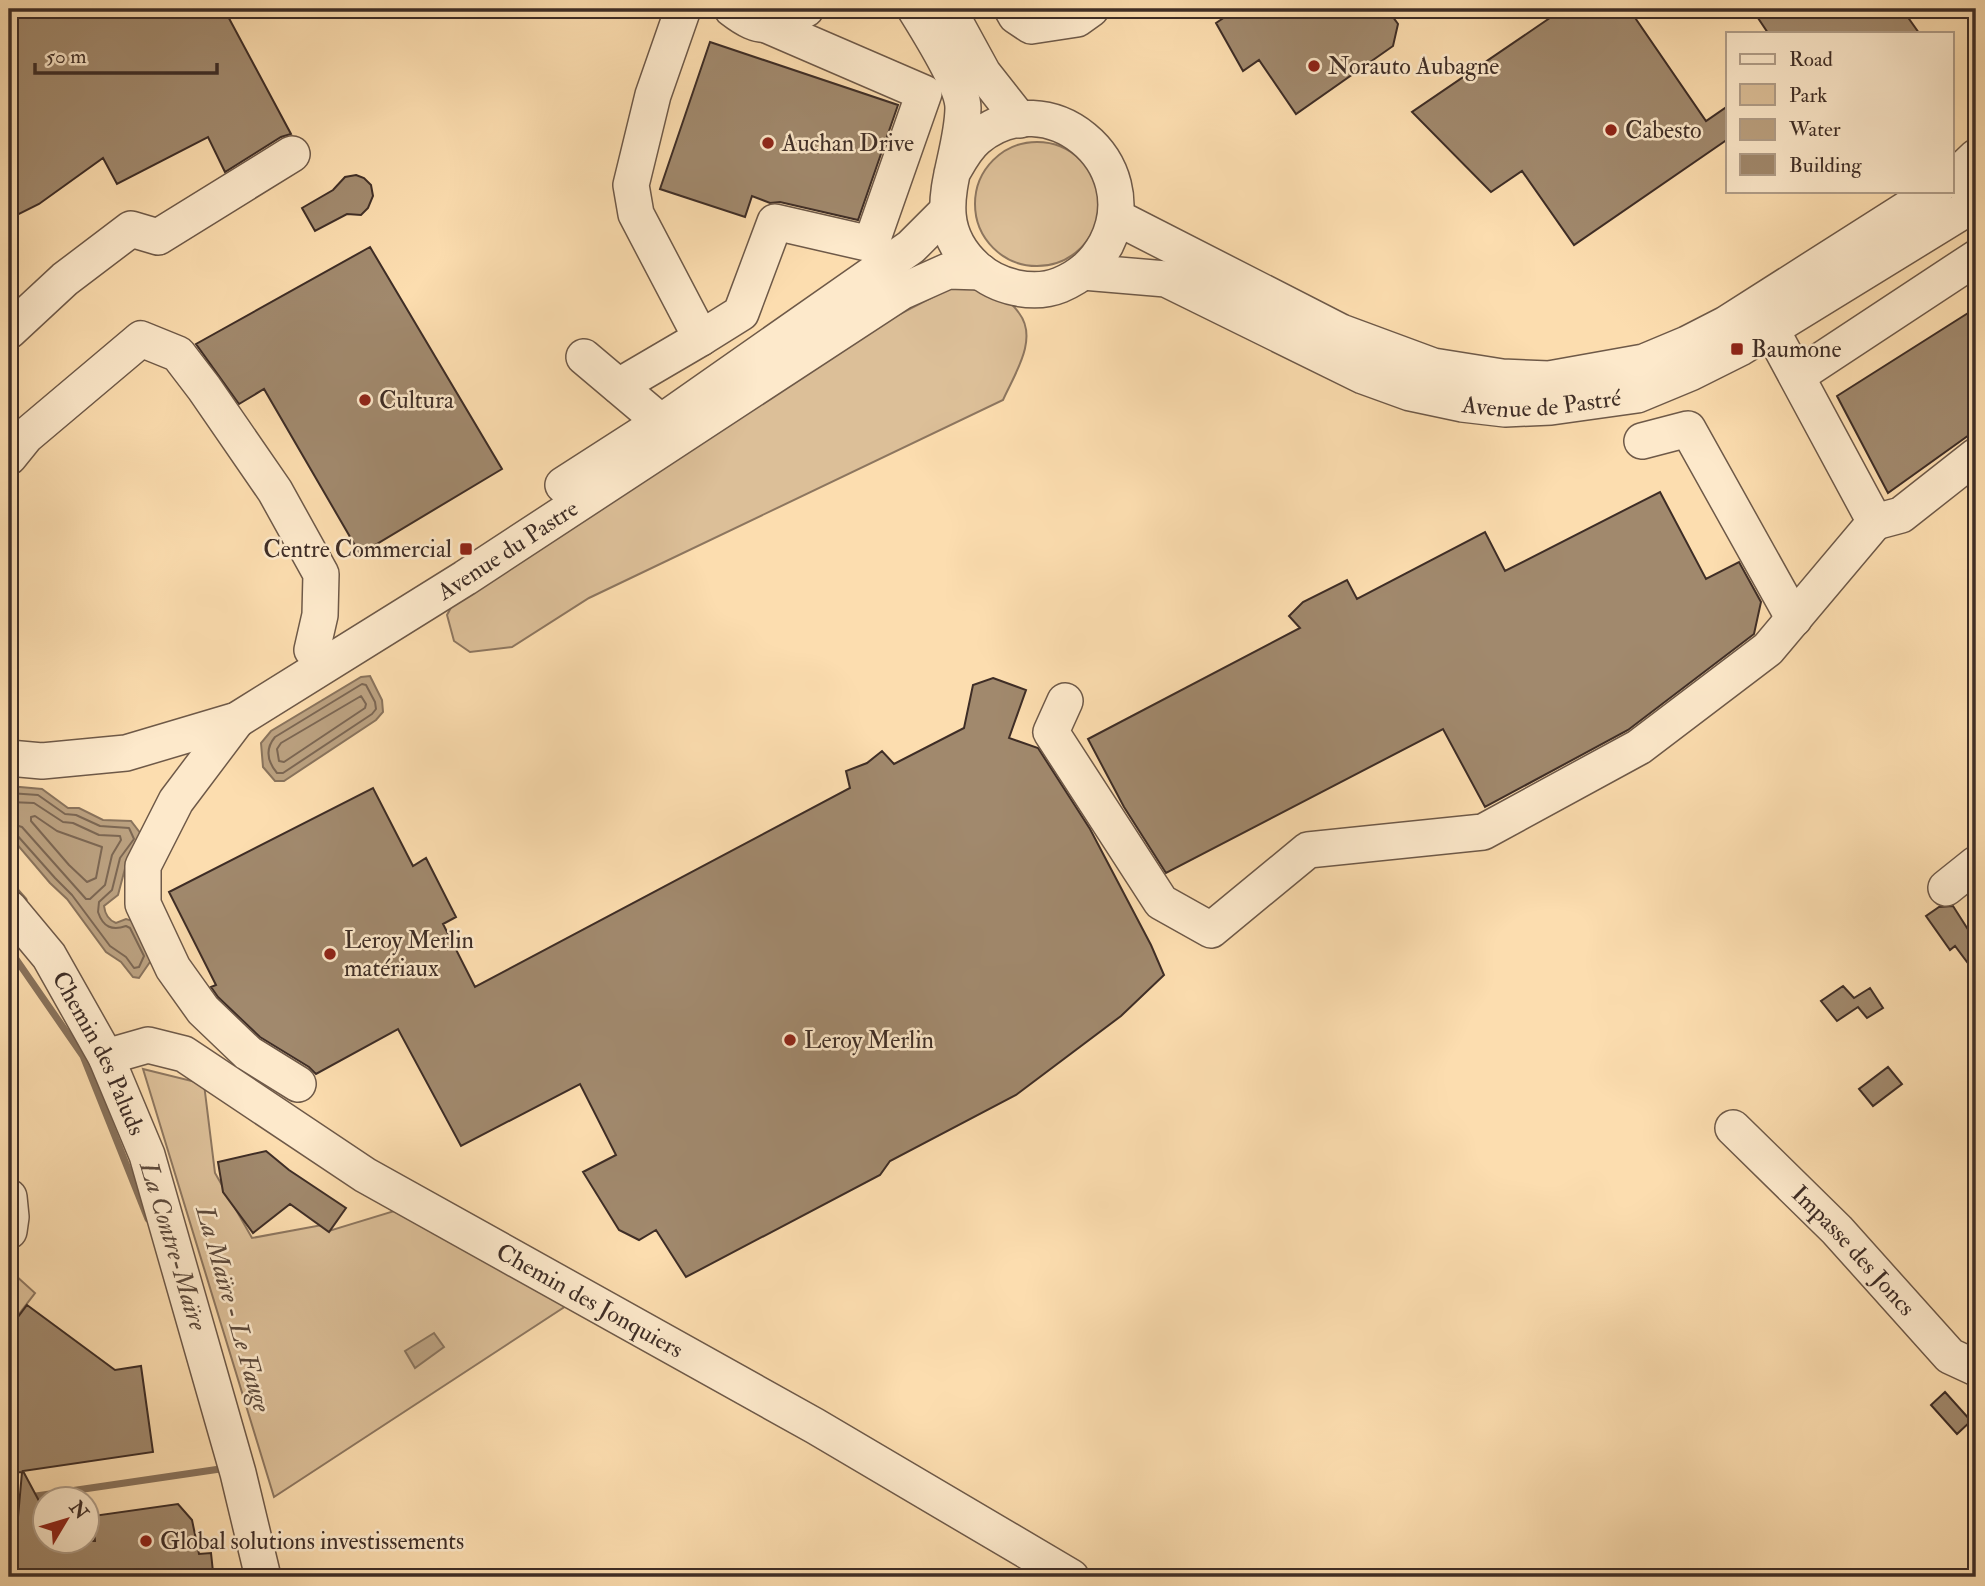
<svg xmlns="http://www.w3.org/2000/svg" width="1985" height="1586" font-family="'IM FELL Double Pica',serif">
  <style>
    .green { fill: #dcbf98; stroke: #8d765f; stroke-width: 2 }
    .water { fill: #bba180; stroke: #89735c; stroke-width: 2 }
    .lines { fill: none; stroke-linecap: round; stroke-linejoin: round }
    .shore { stroke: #7c6753; stroke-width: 2 }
    .stream { stroke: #89735c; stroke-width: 7 }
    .building { fill: #a1896d; stroke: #3e2d26; stroke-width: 2 }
    .minor-casing { stroke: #6e5948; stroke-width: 38 }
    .minor { stroke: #fde9cb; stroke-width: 35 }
    .poi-dot { fill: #8f2418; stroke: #fde9cb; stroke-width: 2.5 }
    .labels { text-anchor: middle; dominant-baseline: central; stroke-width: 5; stroke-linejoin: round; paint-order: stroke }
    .poi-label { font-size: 24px; fill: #3e2d26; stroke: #fde9cb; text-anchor: start }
    .street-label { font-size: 24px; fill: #3e2d26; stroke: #fde9cb }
    .water-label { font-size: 26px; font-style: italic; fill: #5d4a3c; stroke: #fde9cb }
  </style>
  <rect width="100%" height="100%" fill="#fcddaf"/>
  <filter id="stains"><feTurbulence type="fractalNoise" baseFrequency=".00286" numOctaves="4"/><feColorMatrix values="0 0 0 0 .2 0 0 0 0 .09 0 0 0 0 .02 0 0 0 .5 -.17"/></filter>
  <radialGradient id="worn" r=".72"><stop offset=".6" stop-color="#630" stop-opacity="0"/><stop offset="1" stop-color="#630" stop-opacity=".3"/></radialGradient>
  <path class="green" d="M975 204a62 62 0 1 1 124 0a62 62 0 1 1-124 0Z
    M981,272C993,286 1008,298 1019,313C1039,339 1014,375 1003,400L589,598L512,647L470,652L454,641L447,615L460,591L865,332Z
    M143,1069L204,1084L215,1173L252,1238L322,1225L329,1231L417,1204L569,1304L274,1497Z
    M14,1274L35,1293L9,1327V1281Z"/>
  <path class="water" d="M370,676L382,700L383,712L376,720L284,781H275L263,767L261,743L271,731L361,677Z
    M9,786L42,789L68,808H79L103,820L131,821L141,834L127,861L118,895L104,906C105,914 108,920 116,923L126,919L133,921L152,959L139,978L133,977L121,962L106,952L67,899L50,883L9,835Z
    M434,1333L444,1347L415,1368L405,1351Z"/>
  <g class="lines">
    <path class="shore" d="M362,684L366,685L375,702L376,709L372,714L283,773H277C267,761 265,749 275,737Z
      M361,696L366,704L365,708L284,762L279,761L277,749L281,743Z
      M9,793L38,795L65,814L76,815L100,826L129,828L134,839L120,858L112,890L99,902L98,912C103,927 112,931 126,926L130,928L144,956L139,967L134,968L126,957L110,946L72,895L55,878L16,834L9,831
      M9,802L34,803L63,822L73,823L99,835L120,836L121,840L112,855L105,885L90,899H86L22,827L9,823
      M35,816L57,831L102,847L96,878L87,882L69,865L31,821V817Z"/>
    <path class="stream" d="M9,883L24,900
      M9,949L83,1056L148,1219
      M9,1500L220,1469"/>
  </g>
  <path class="building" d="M9,9H224L291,134L281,137L225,172L208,137L117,184L103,158L39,204L9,219Z
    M1237,9H1387L1398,24L1393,46L1296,114L1259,60L1243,71L1216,23Z
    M1563,9H1629L1706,121L1728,106V139L1574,245L1522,171L1491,192L1412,112Z
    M1752,9H1902L1919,33H1768Z
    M710,42L898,105L858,220L780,202L770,203L752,196L745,217L660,189Z
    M356,175L364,178L371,185L373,196L368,208L361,215L347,214L315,231L302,208L333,190L345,177Z
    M370,247L502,469L360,554L264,389L239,404L196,344Z
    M1976,308V430L1888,493L1837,396Z
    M1660,492L1706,579L1739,562L1761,602L1754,634L1628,730L1485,807L1443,729L1166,873L1124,807L1088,739L1300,628L1289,616L1303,602L1347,580L1357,599L1485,532L1505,571Z
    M993,678L1026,690L1009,738L1038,748L1090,829L1151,945L1164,975L1121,1016L1016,1095L890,1161L880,1175L686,1277L656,1230L639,1240L619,1230L583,1172L616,1155L580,1084L461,1146L398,1029L316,1074L309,1067L260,1037L218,997L211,987L216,985L169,892L373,788L413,866L426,858L456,917L443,924L475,987L850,788L846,771L867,763L882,751L894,764L964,728L973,685Z
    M1953,906L1976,942V974L1955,946L1950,950L1926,916L1939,907Z
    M1843,986L1854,998L1870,988L1883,1008L1867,1018L1858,1007L1837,1021L1821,1001Z
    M1888,1067L1902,1084L1873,1106L1859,1089Z
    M266,1151L289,1170L346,1208L329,1232L290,1204L253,1233L223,1192L218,1162Z
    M27,1305L115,1370L141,1366L153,1452L23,1471L46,1514V1541H95L93,1516L178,1504L192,1520L199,1554L211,1553L213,1572L197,1577H128L126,1569L87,1573V1577H11L9,1520L18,1517L22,1472L9,1473V1329Z
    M1945,1392L1971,1421L1957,1434L1931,1405Z"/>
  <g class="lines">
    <g class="minor-casing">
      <g id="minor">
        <path d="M683,9L653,95L631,185L636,214L701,338L741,313L775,222L871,244L924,93L769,26"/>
        <path d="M732,9C763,33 773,26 806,9"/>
        <path d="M915,9C928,30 963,85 963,108C962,167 922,219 976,268C997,287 1033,296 1060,285C1081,276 1095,264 1106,244C1148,162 1047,80 977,138C966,147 959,161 952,173"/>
        <path d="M948,9L983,73L1020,120"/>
        <path d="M1012,9L1016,16L1031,26L1077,19L1091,9"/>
        <path d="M1952,180L1976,157"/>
        <path d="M1116,217L1341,332L1433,366L1502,377L1549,379L1644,362L1687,344L1726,324L1935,191"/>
        <path id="s1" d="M1083,272L1166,279L1363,376L1410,393L1462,404L1505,409L1551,407L1637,395L1690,373L1740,348L1976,203"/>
        <path d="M1771,329L1875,522L1901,515L1976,456"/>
        <path d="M9,331L65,279L131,229L158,237L292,154"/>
        <path d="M584,357L661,422"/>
        <path d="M1797,376L1976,258"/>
        <path d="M619,386L701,338"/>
        <path d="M1642,441L1688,429L1794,619"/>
        <path d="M9,457L26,436L141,339L178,354L204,388L275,491L321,574L320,615L312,650"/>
        <path d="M563,485L661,422L911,247L947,211"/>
        <path d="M1065,701L1051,732L1161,902L1211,930L1308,850L1483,832L1639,747L1768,649L1875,522"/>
        <path d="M237,720L176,801L143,866V904L173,968L203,1010L248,1053L298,1084"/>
        <path id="s2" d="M9,758L42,761L126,753L237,720L465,578L901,292L948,271L981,272"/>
        <path d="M1946,888L1976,864"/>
        <path id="s3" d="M9,908L49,956L106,1057L147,1155L238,1473L263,1577"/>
        <path id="s4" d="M106,1057L148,1045L184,1054L365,1175L815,1426L1071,1577"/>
        <path id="s5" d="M1733,1128L1837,1230L1950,1356L1976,1368"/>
        <path d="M9,1197L11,1217L9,1231"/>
      </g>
    </g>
    <use href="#minor" class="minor"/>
  </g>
  <g class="poi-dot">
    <circle cx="1314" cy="66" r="7"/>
    <circle cx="1611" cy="130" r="7"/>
    <circle cx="768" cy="143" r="7"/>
    <rect x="1730" y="342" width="14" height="14" rx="3.5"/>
    <circle cx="365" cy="400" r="7"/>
    <rect x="459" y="542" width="14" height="14" rx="3.5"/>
    <circle cx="330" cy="954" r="7"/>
    <circle cx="790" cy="1040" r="7"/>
    <circle cx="146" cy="1541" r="7"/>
  </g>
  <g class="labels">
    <g class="poi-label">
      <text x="1328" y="66">Norauto Aubagne</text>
      <text x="1625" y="130">Cabesto</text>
      <text x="782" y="143">Auchan Drive</text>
      <text x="1751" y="349">Baumone</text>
      <text x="379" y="400">Cultura</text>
      <text x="452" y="549" text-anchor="end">Centre Commercial</text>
      <text x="344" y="940">Leroy Merlin<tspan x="344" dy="28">matériaux</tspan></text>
      <text x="804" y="1040">Leroy Merlin</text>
      <text x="160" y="1541">Global solutions investissements</text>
    </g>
    <g class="street-label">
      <text stroke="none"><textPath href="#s1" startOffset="486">Avenue de Pastré</textPath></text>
      <text stroke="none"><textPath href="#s2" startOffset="553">Avenue du Pastre</textPath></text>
      <text stroke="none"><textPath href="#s3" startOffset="172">Chemin des Paluds</textPath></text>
      <text stroke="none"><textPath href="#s5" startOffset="172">Impasse des Joncs</textPath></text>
      <text stroke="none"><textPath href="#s4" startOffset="556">Chemin des Jonquiers</textPath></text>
    </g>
    <g class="water-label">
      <text transform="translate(173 1246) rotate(73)">La Contre-Maïre</text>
      <text transform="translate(233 1309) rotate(74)">La Maïre - Le Fauge</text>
    </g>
  </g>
  <rect width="1985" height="1586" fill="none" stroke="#fcddaf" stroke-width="35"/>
  <rect x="10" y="10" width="1964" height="1565" fill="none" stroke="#3e2d26" stroke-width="3.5"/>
  <rect x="18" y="18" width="1950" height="1551" fill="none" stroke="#3e2d26" stroke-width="2"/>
  <rect x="1726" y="32" width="228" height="161" fill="#fde9cb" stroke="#b19e89" stroke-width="2"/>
  <rect x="1740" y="54" width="35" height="10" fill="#fde9cb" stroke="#b19e89" stroke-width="2"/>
  <text x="1789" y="66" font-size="21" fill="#3e2d26">Road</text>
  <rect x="1740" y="84" width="35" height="21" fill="#dcbf98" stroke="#b19e89" stroke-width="2"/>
  <text x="1789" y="102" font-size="21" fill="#3e2d26">Park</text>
  <rect x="1740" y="119" width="35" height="21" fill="#bba180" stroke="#b19e89" stroke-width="2"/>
  <text x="1789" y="136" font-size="21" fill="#3e2d26">Water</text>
  <rect x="1740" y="154" width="35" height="21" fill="#a1896d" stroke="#b19e89" stroke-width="2"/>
  <text x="1789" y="172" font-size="21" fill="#3e2d26">Building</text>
  <g transform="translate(66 1520) rotate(52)"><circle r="33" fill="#fde9cb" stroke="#b19e89" stroke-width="2"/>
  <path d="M0-5L12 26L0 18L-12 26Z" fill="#8f2418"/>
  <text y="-10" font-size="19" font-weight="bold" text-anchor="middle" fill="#3e2d26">N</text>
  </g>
  <path d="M35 63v10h182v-10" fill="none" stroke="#3e2d26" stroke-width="3.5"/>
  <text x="46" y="63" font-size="21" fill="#3e2d26" stroke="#fde9cb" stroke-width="5" paint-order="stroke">50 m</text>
  <rect width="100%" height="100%" filter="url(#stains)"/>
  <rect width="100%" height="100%" fill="url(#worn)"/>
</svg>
